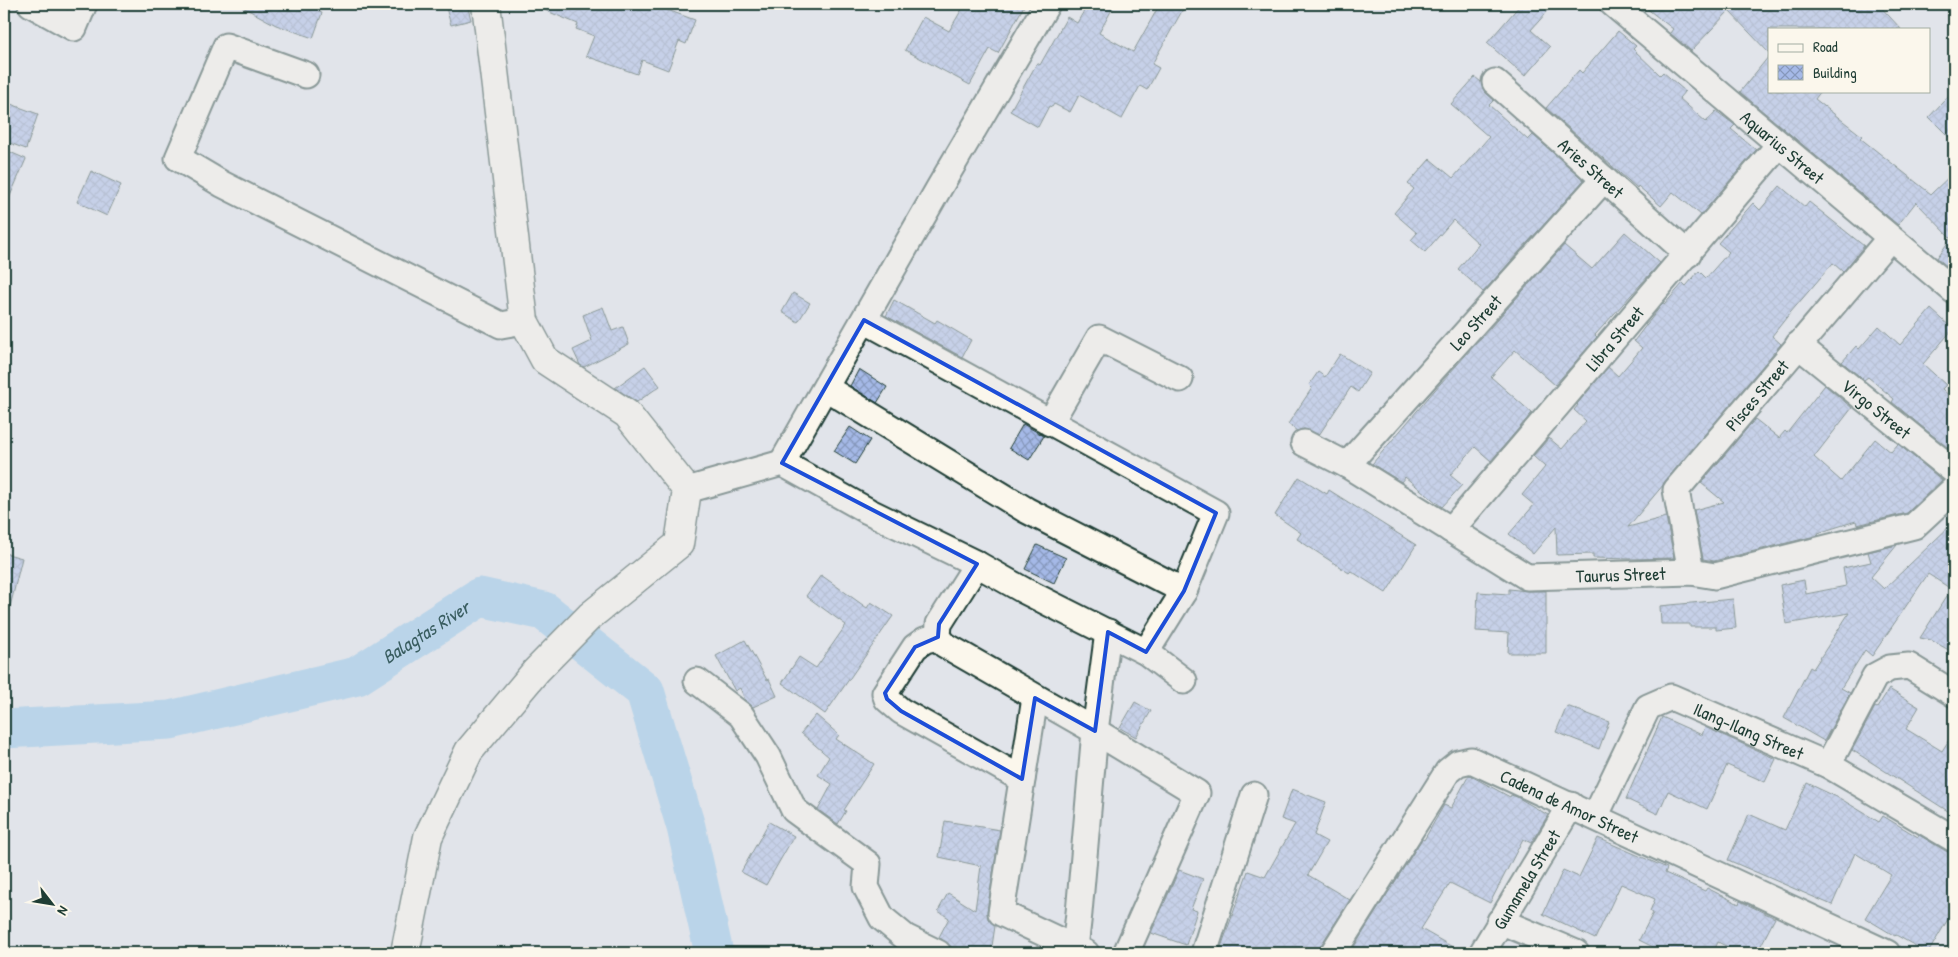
<svg xmlns="http://www.w3.org/2000/svg" width="1958" height="957" font-family="'Patrick Hand',sans-serif">
  <style>
    .lines { fill: none; stroke-linecap: round; stroke-linejoin: round }
    .river { stroke: #8ac2e8; stroke-width: 39 }
    .building { fill: url(#building-cross-hatch); stroke: #1f3d34 }
    .minor-casing { stroke: #1f3d34; stroke-width: 29 }
    .tertiary-casing { stroke: #1f3d34; stroke-width: 31 }
    .minor { stroke: #fbf7ec; stroke-width: 25 }
    .tertiary { stroke: #fbf7ec; stroke-width: 28 }
    .marked { fill: none; stroke: #1d4ed8; stroke-width: 4; stroke-linejoin: round }
    .labels { text-anchor: middle; dominant-baseline: central; stroke-width: 4; stroke-linejoin: round; paint-order: stroke }
    .street-label { font-size: 18px; fill: #1f3d34; stroke: #fbf7ec }
    .water-label { font-size: 19px; font-style: italic; fill: #3a5e61; stroke: #fbf7ec }
  </style>
  <defs>
    <pattern id="building-cross-hatch" width="8" height="8" patternUnits="userSpaceOnUse" patternTransform="scale(1.25)"><rect width="8" height="8" fill="#a5b9e7"/><path d="M0 0l8 8M0 8l8-8" fill="none" stroke="#8698bc"/></pattern>
  </defs>
  <rect width="100%" height="100%" fill="#e1e4ea"/>
  <filter id="ink" filterUnits="userSpaceOnUse"><feTurbulence type="fractalNoise" baseFrequency=".02" numOctaves="2"/><feDisplacementMap in="SourceGraphic" scale="10" xChannelSelector="R" yChannelSelector="G"/><feConvolveMatrix kernelMatrix="1 2 1 2 8 2 1 2 1" color-interpolation-filters="sRGB"/></filter>
  <g filter="url(#ink)">
    <g class="lines">
      <path class="river" id="s1" d="M4,729L170,720L357,676L480,597L544,611L645,691L686,827L714,953"/>
    </g>
    <path class="building" d="M237,4H323L319,12L322,13L313,38L276,25Z
      M467,4L471,20L451,25L446,8Z
      M530,4H651L695,20L686,44L679,41L668,70L642,60L637,74L586,56L594,36L576,29L578,24Z
      M965,4H1025L998,53L990,49L970,85L905,50L923,17L949,31Z
      M1088,4H1115L1099,33L1133,52L1160,4H1186L1152,64L1159,68L1147,90L1140,86L1122,119L1079,95L1070,112L1054,104L1052,107L1049,106L1038,127L1010,111L1037,63L1040,65L1067,17L1077,23Z
      M1521,4H1554L1531,30L1550,47L1525,76L1487,43Z
      M1641,4H1878L1901,29H1769V53L1729,11L1691,51L1670,33L1673,29Z
      M1618,31L1636,46L1633,49L1660,75L1663,72L1685,91L1679,98L1706,122L1716,111L1735,125L1731,129L1756,150L1701,215L1673,192L1661,206L1638,186L1637,188L1546,108L1579,70L1582,73Z
      M1769,56V91H1821L1815,99L1862,136L1860,138L1931,194L1954,172V272L1937,258L1951,238L1916,202L1898,225L1740,92Z
      M1475,77L1481,82L1485,92L1494,100L1489,105L1528,140L1533,135L1584,180L1483,292L1458,269L1479,244L1453,220L1425,252L1411,240L1417,233L1394,213L1414,189L1408,184L1430,159L1453,178L1489,137L1451,104Z
      M1954,90V142L1929,117Z
      M8,103L38,114L26,149L4,141V114Z
      M10,152L26,159L4,210V166Z
      M91,171L121,185L107,216L77,202Z
      M1780,186L1805,207L1809,202L1864,246L1843,272L1833,263L1790,313L1772,336L1781,344L1628,527L1666,517L1674,558L1630,559L1593,558V554L1557,555L1556,527L1533,554L1509,534L1534,505L1522,495L1545,467L1533,456L1549,438L1562,449L1586,421L1574,410L1578,405L1577,404L1608,367L1618,376L1642,348L1634,341L1663,303L1664,305L1683,283L1686,286L1699,271L1706,278L1729,252L1718,243L1753,203L1760,210Z
      M1625,232L1660,263L1595,335L1597,337L1555,385L1515,350L1491,377L1532,413L1491,461L1475,447L1450,475L1462,485L1442,507L1405,477L1401,482L1372,464L1440,384L1564,245L1592,269Z
      M793,293L810,303L798,322L782,312Z
      M894,300L935,323L937,320L971,340L962,357L886,316Z
      M603,307L612,331L623,327L629,344L584,367L580,365L573,350L592,341L583,315Z
      M1931,309L1953,329L1923,364L1946,385L1942,389L1954,400V453L1892,402L1894,399L1868,377L1864,380L1842,362L1856,346L1859,349L1879,326L1900,345Z
      M1340,354L1370,373L1358,392L1351,387L1319,435L1304,429L1297,431L1288,424L1312,388L1309,385L1318,372L1325,377Z
      M645,366L660,386L637,402L615,388Z
      M859,369L887,387L877,403L850,386Z
      M1825,385L1852,408L1814,457L1841,481L1875,439L1891,452L1898,444L1942,480L1907,513L1857,525L1856,521L1818,533L1819,535L1714,561L1703,559L1694,510L1724,502L1701,483L1755,419L1779,438L1785,431L1787,433Z
      M1023,424L1044,436L1029,460L1009,448Z
      M850,427L870,440L855,464L834,451Z
      M1299,477L1327,494L1329,490L1416,545L1386,593L1351,571L1349,573L1297,539L1301,533L1275,515Z
      M1954,522V653L1931,640L1920,638L1951,589L1928,574L1872,656L1865,650L1841,688L1850,693L1824,741L1784,718L1810,667L1813,669L1849,613L1786,624L1780,585L1804,580L1806,594L1846,586L1843,568L1871,562L1868,552L1897,545L1871,577L1884,589Z
      M1037,545L1066,558L1054,583L1025,569Z
      M4,553L22,558L10,607L4,606Z
      M821,575L867,608L871,602L893,616L825,714L782,683L799,657L816,668L846,625L806,596Z
      M1509,589L1527,591H1546V653H1508L1509,633L1476,631L1478,592L1509,594Z
      M1733,599L1736,628L1716,630V627H1690V624H1661L1660,606Z
      M745,640L767,680L769,679L777,696L753,707L745,700L740,688L735,691L716,656Z
      M1889,689L1919,707L1906,729L1942,751L1954,732V815L1852,750L1875,707L1877,708Z
      M1135,702L1151,711L1136,737L1120,728Z
      M1567,706L1609,722L1599,749L1556,732Z
      M816,715L839,735L836,739L874,764L844,810L846,811L838,824L818,810L832,784L818,775L829,757L801,733Z
      M1662,717L1702,735L1705,727L1776,759L1765,782L1727,765L1707,809L1668,791L1658,814L1626,799Z
      M1469,775L1510,797L1511,795L1517,797L1548,815L1531,843L1523,839L1490,903L1450,883L1421,929L1463,953H1350L1422,839L1424,840L1444,805L1451,808Z
      M1807,783L1841,799L1879,822L1883,816L1918,837L1919,835L1954,856V909L1928,953L1896,935L1895,936L1865,918L1891,875L1855,853L1832,905L1728,860L1749,814L1785,830Z
      M1292,789L1326,802L1314,835L1327,842L1308,875L1350,900L1321,945L1319,953H1219L1248,871L1265,877L1295,824L1281,819Z
      M945,821L1000,830L987,911L988,919L995,926L991,953H959L939,937L949,918L938,911L948,893L975,910L981,866L939,857Z
      M769,822L794,836L766,885L741,872Z
      M1598,838L1667,868L1665,873L1705,891L1707,888L1739,904L1740,901L1775,918L1757,953H1739L1718,942L1713,953H1665L1639,940L1653,913L1650,911L1655,899L1621,884L1595,939L1543,914L1563,870L1579,877Z
      M1179,870L1203,879L1191,909L1197,911L1186,945L1151,933Z"/>
    <g class="lines">
      <g class="minor-casing">
        <g id="minor">
          <path d="M31,4L74,28L84,4"/>
          <path id="s2" d="M1613,4L1954,291"/>
          <path d="M306,75L226,46L178,158L222,184L501,325L524,321"/>
          <path id="s3" d="M1495,82L1688,254"/>
          <path d="M864,320L1216,513L1184,591L1146,652"/>
          <path id="s4" d="M1798,345L1954,471"/>
          <path d="M826,388L1026,510L1184,591"/>
          <path d="M1050,423L1099,338L1180,379"/>
          <path id="s5" d="M1304,443L1347,465L1527,577L1691,572L1715,576L1914,526L1954,489"/>
          <path d="M782,463L939,188L1047,4"/>
          <path id="s6" d="M1347,465L1604,179"/>
          <path d="M687,490L782,463L868,511L977,564L1023,590L1146,652L1184,681"/>
          <path id="s7" d="M1451,530L1779,145"/>
          <path d="M977,564L939,624L938,637L945,645L1095,731L1197,793L1126,953"/>
          <path id="s8" d="M1691,572L1676,490L1890,238"/>
          <path d="M938,637L925,640L915,647L885,693L887,699L901,711L1022,779"/>
          <path d="M697,681L741,715L768,756L794,810L868,864L866,887L882,918L905,937L938,953"/>
          <path d="M1035,698L1001,913L1086,953"/>
          <path d="M1828,765L1875,676L1890,668L1909,666L1954,694"/>
          <path id="s9" d="M1595,817L1648,707L1671,697L1828,765L1954,839"/>
          <path d="M1500,921L1576,953"/>
          <path d="M1075,948L1079,913L1095,731L1108,632"/>
          <path d="M1204,953L1254,795"/>
          <path id="s10" d="M1333,953L1448,771L1458,763L1471,760L1887,953"/>
          <path id="s11" d="M1482,953L1571,805"/>
        </g>
      </g>
      <g class="tertiary-casing">
        <path id="tertiary" d="M405,953L428,837L469,751L536,671L590,616L679,544L687,490L627,414L545,360L524,321L486,4"/>
      </g>
      <use href="#minor" class="minor"/>
      <use href="#tertiary" class="tertiary"/>
    </g>
  </g>
  <path d="M0 0H1958V957H0ZM864,320L1216,513L1184,591L1146,652L1108,632L1095,731L1035,698L1022,779L901,711L887,699L885,693L915,647L938,637L939,624L977,564L782,463Z" fill="#e1e4ea" fill-opacity=".55" fill-rule="evenodd"/>
  <path class="marked" d="M864,320L1216,513L1184,591L1146,652L1108,632L1095,731L1035,698L1022,779L901,711L887,699L885,693L915,647L938,637L939,624L977,564L782,463Z"/>
  <g class="labels">
    <g class="street-label">
      <text stroke="none"><textPath href="#s2" startOffset="222">Aquarius Street</textPath></text>
      <text stroke="none"><textPath href="#s3" startOffset="129">Aries Street</textPath></text>
      <text stroke="none"><textPath href="#s6" startOffset="192">Leo Street</textPath></text>
      <text stroke="none"><textPath href="#s7" startOffset="252">Libra Street</textPath></text>
      <text stroke="none"><textPath href="#s8" startOffset="208">Pisces Street</textPath></text>
      <text stroke="none"><textPath href="#s4" startOffset="101">Virgo Street</textPath></text>
      <text stroke="none"><textPath href="#s5" startOffset="354">Taurus Street</textPath></text>
      <text stroke="none"><textPath href="#s9" startOffset="232">Ilang-Ilang Street</textPath></text>
      <text stroke="none"><textPath href="#s10" startOffset="350">Cadena de Amor Street</textPath></text>
      <text stroke="none"><textPath href="#s11" startOffset="86">Gumamela Street</textPath></text>
    </g>
    <g class="water-label">
      <text stroke="none"><textPath href="#s1" startOffset="440">Balagtas River</textPath></text>
    </g>
  </g>
  <rect width="1958" height="957" fill="none" stroke="#fbf7ec" stroke-width="20"/>
  <rect x="10" y="10" width="1938" height="937" fill="none" stroke="#1f3d34" stroke-width="2" filter="url(#ink)"/>
  <rect x="1768" y="28" width="162" height="65" fill="#fbf7ec" stroke="#a3ada2"/>
  <rect x="1778" y="44" width="25" height="8" fill="#fbf7ec" stroke="#a3ada2"/>
  <text x="1813" y="52" font-size="15" fill="#1f3d34">Road</text>
  <rect x="1778" y="65" width="25" height="15" fill="url(#building-cross-hatch)" stroke="#a3ada2"/>
  <text x="1813" y="78" font-size="15" fill="#1f3d34">Building</text>
  <g transform="translate(52 904) rotate(121)" stroke="#fbf7ec" stroke-width="4" paint-order="stroke">
  <path d="M0-4L9 19L0 12L-9 19Z" fill="#1f3d34"/>
  <text y="-8" font-size="14" font-weight="bold" text-anchor="middle" fill="#1f3d34">N</text>
  </g>
</svg>
